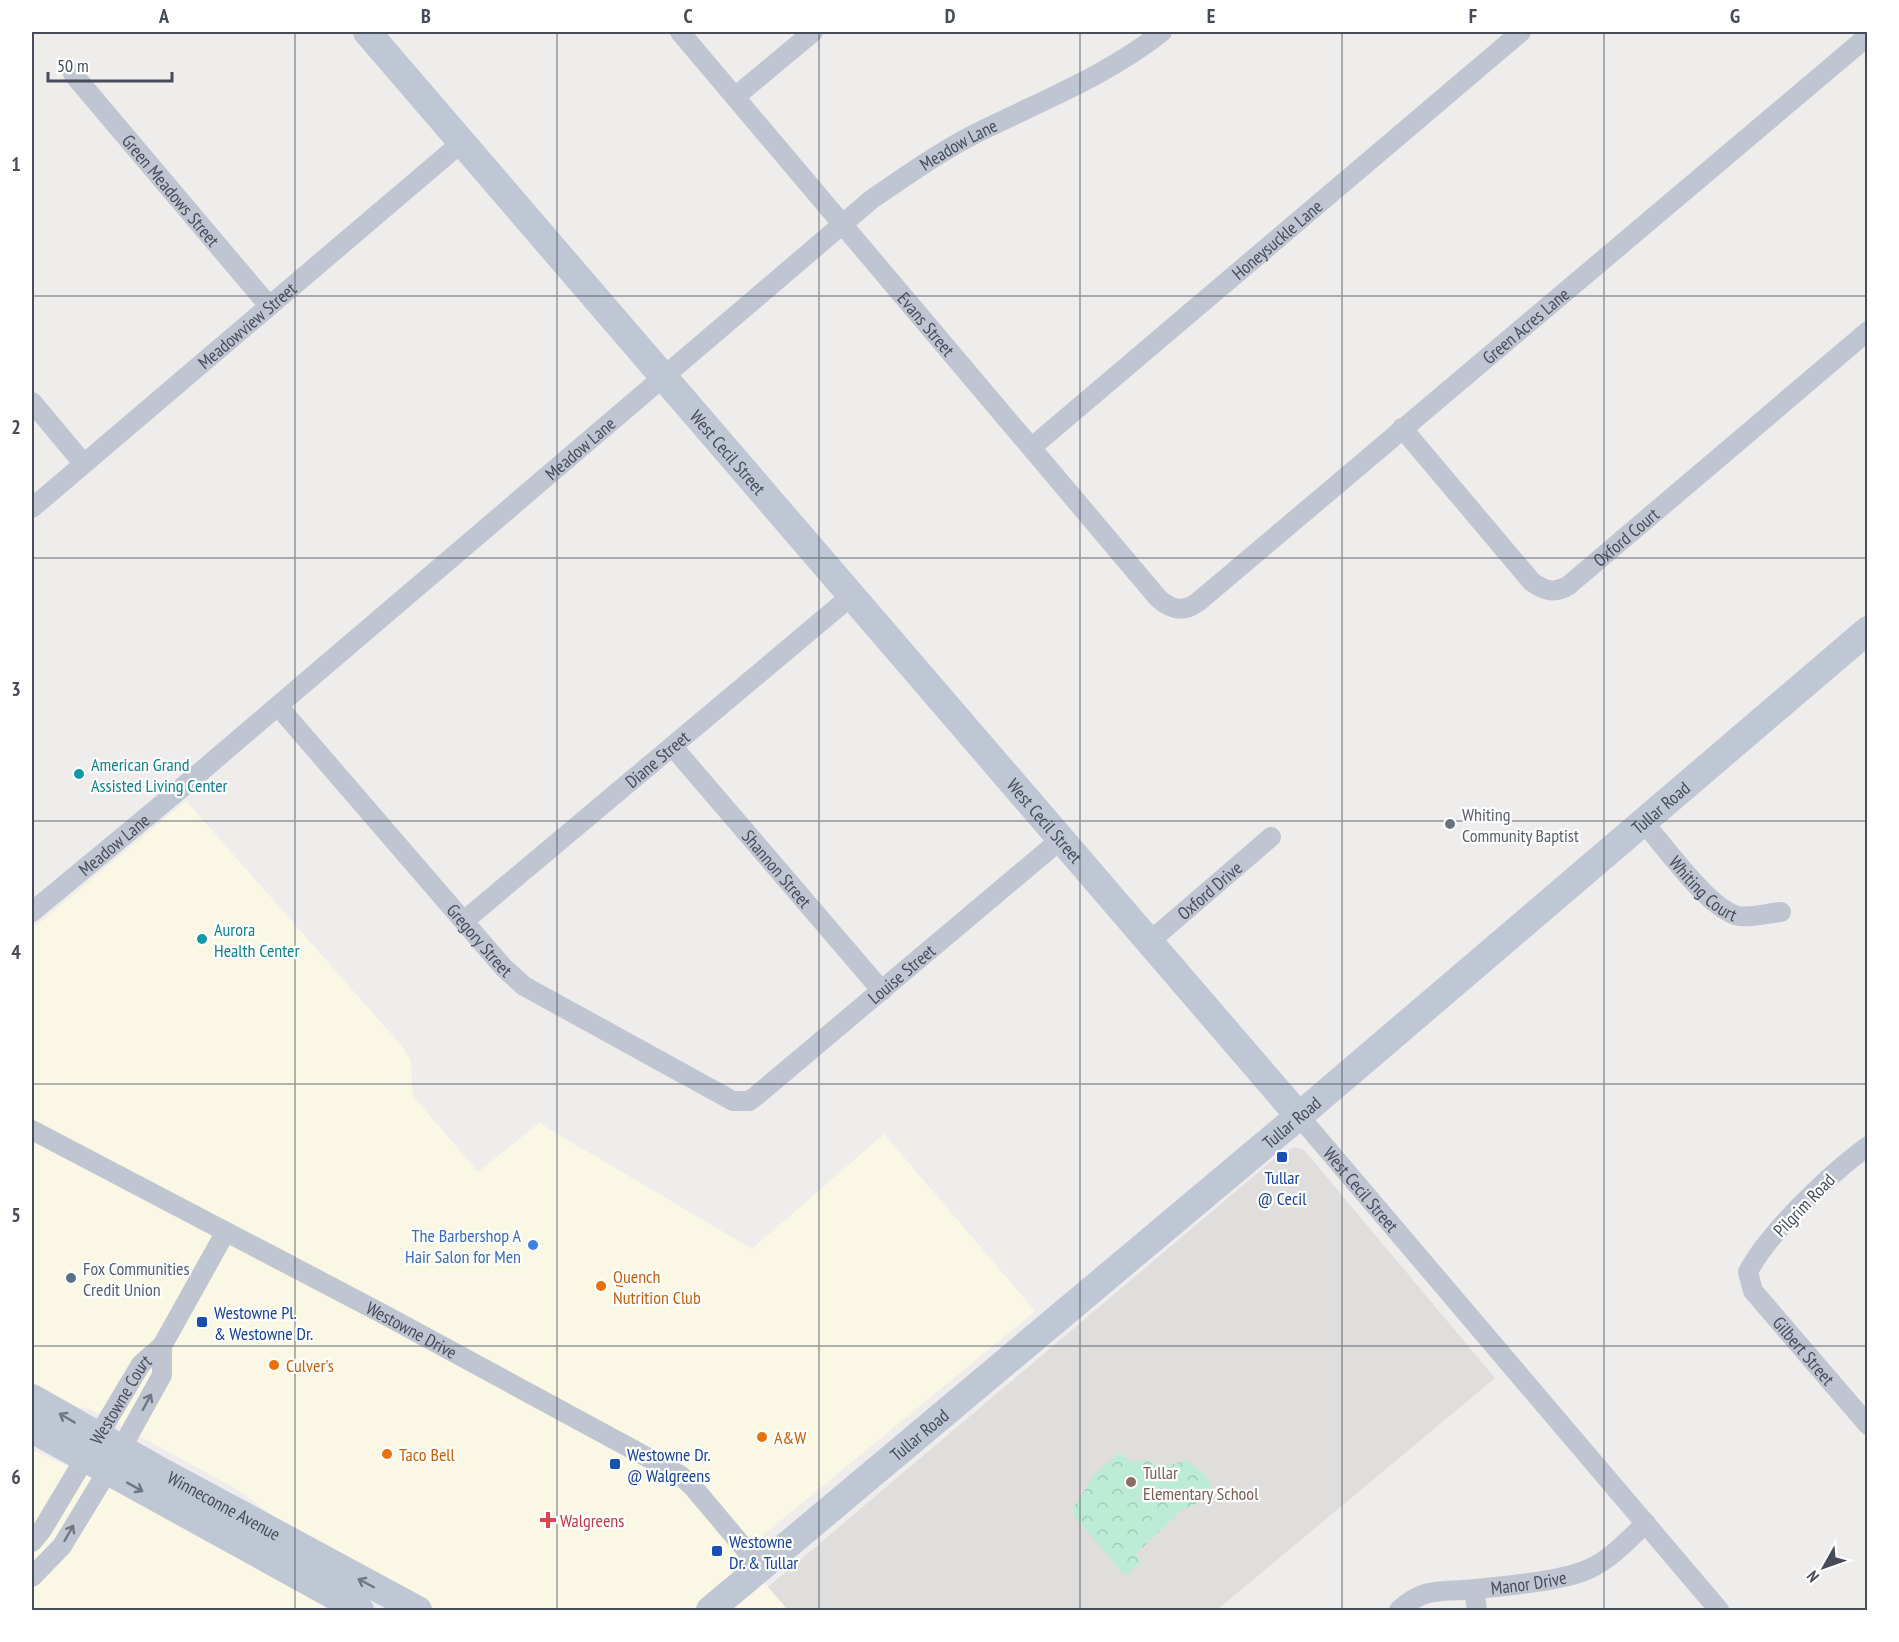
<svg xmlns="http://www.w3.org/2000/svg" width="1899" height="1642" font-family="'PT Sans Narrow',sans-serif">
  <style>
    .commercial { fill: #faf8e5 }
    .education { fill: #e0dedd }
    .forest { fill: url(#forest-crowns) }
    .lines { fill: none; stroke-linecap: round; stroke-linejoin: round }
    .minor { stroke: #c0c6d1; stroke-width: 20 }
    .secondary { stroke: #bfc6d4; stroke-width: 28 }
    .oneway { stroke: #717782 }
    .oneway2 { stroke: #707783 }
    .grid { fill: none; stroke: #464c58; stroke-width: 1.5; stroke-opacity: 0.55 }
    .culture-dot { fill: #0f9aa8; stroke: #fff; stroke-width: 2 }
    .worship-dot { fill: #6b7280; stroke: #fff; stroke-width: 2 }
    .transit-dot { fill: #1a4fb4; stroke: #fff; stroke-width: 2 }
    .shop-dot { fill: #3f7fe0; stroke: #fff; stroke-width: 2 }
    .service-dot { fill: #5c6f8a; stroke: #fff; stroke-width: 2 }
    .food-dot { fill: #e8710a; stroke: #fff; stroke-width: 2 }
    .education-dot { fill: #8d6e63; stroke: #fff; stroke-width: 2 }
    .health-dot { fill: #e0444e; stroke: #fff; stroke-width: 2 }
    .labels { text-anchor: middle; dominant-baseline: central; stroke-width: 4.5; stroke-linejoin: round; paint-order: stroke }
    .street-label { font-size: 18px; fill: #464c58; stroke: #fff }
    .culture-label { font-size: 18px; fill: #0d838f; stroke: #fff; text-anchor: start }
    .worship-label { font-size: 18px; fill: #5b616d; stroke: #fff; text-anchor: start }
    .transit-label { font-size: 18px; fill: #164399; stroke: #fff; text-anchor: start }
    .shop-label { font-size: 18px; fill: #366cbe; stroke: #fff; text-anchor: end }
    .service-label { font-size: 18px; fill: #4e5e75; stroke: #fff; text-anchor: start }
    .food-label { font-size: 18px; fill: #c56008; stroke: #fff; text-anchor: start }
    .education-label { font-size: 18px; fill: #785e54; stroke: #fff; text-anchor: start }
    .health-label { font-size: 18px; fill: #be3a42; stroke: #fff; text-anchor: start }
    .neatline { fill: none; stroke: #464c58; stroke-width: 2 }
    .grid-label { font-size: 20px; text-anchor: middle; font-weight: bold; fill: #464c58 }
  </style>
  <defs>
    <pattern id="forest-crowns" width="20" height="18" patternUnits="userSpaceOnUse" patternTransform="scale(1.5)"><rect width="20" height="18" fill="#bcebd6"/><path d="M2 6a3 3 0 1 1 6 0M12 15a3 3 0 1 1 6 0" fill="none" stroke="#a3cbba"/></pattern>
  </defs>
  <rect width="100%" height="100%" fill="#efedec"/>
  <path class="commercial" d="M186,801L400,1044L410,1059L413,1096L478,1172L539,1123L752,1249L884,1134L1035,1311L740,1554L788,1610H437L301,1536L235,1488L88,1408L70,1406L32,1384V929Z
    M32,1450L142,1500L344,1610H32Z"/>
  <path class="education" d="M1295,1147L1304,1150L1495,1378L1217,1610H788L768,1587L1280,1154Z"/>
  <path class="forest" d="M1119,1453L1132,1462L1148,1460L1162,1468L1186,1460C1202,1471 1211,1478 1215,1497L1181,1510L1136,1554L1141,1562L1125,1576L1074,1516V1505C1083,1496 1084,1490 1090,1481C1098,1470 1108,1462 1119,1453Z"/>
  <g class="lines">
    <g class="minor">
      <path id="s1" d="M680,32L1158,598C1171,610 1183,613 1198,602L1868,36"/>
      <path id="s2" d="M73,74L269,306"/>
      <path d="M735,97L813,32"/>
      <path d="M32,402L83,463"/>
      <path id="s3" d="M1402,428L1532,582C1545,591 1555,594 1569,585L1868,331"/>
      <path id="s4" d="M1032,447L1521,32"/>
      <path id="s5" d="M32,508L461,143"/>
      <path id="s6" d="M278,706L504,968L524,986L733,1101H749L756,1096L1060,840"/>
      <path id="s7" d="M673,747L882,991"/>
      <path id="s8" d="M1643,822C1665,846 1709,910 1739,916C1751,918 1768,913 1781,912"/>
      <path id="s9" d="M32,912L178,791L872,199C909,174 945,148 985,129C1046,99 1109,74 1162,32"/>
      <path id="s10" d="M464,921L850,597"/>
      <path id="s11" d="M1148,943L1271,837"/>
      <path id="s12" d="M1299,1116L1719,1610"/>
      <path id="s13" d="M32,1130L383,1314L680,1475L693,1487L761,1568"/>
      <path id="s14" d="M1868,1146C1832,1172 1768,1233 1748,1272L1753,1291L1868,1425"/>
      <path id="s15" d="M32,1542L42,1530L141,1364L162,1346L225,1233"/>
      <path d="M32,1577L62,1546L121,1449L162,1375V1346"/>
      <path d="M1474,1589L1477,1610"/>
      <path id="s16" d="M1399,1610C1426,1585 1443,1593 1476,1589C1506,1586 1562,1581 1589,1569C1611,1559 1629,1539 1646,1523"/>
    </g>
    <g class="secondary">
      <path id="s17" d="M367,32L1299,1116"/>
      <path id="s18" d="M32,1398L155,1468L418,1610"/>
      <path d="M32,1429L360,1610"/>
      <path id="s19" d="M710,1610L1299,1116L1868,630"/>
    </g>
  </g>
  <defs><path id="oneway-shaft" d="M-6 0H5M1.5-3L5.5 0L1.5 3" fill="none" stroke-width="1.6" stroke-linecap="round" stroke-linejoin="round" transform="scale(1.5)"/></defs>
  <g class="oneway">
    <use href="#oneway-shaft" transform="translate(147 1402) rotate(-62)"/>
    <use href="#oneway-shaft" transform="translate(69 1533) rotate(-60)"/>
  </g>
  <g class="oneway2">
    <use href="#oneway-shaft" transform="translate(67 1418) rotate(-150)"/>
    <use href="#oneway-shaft" transform="translate(135 1487) rotate(29)"/>
    <use href="#oneway-shaft" transform="translate(366 1583) rotate(-152)"/>
  </g>
  <path class="grid" d="M295,32V1610M557,32V1610M819,32V1610M1080,32V1610M1342,32V1610M1604,32V1610M32,296H1868M32,558H1868M32,821H1868M32,1084H1868M32,1346H1868"/>
  <g class="culture-dot">
    <circle cx="79" cy="774" r="6"/>
    <circle cx="202" cy="939" r="6"/>
  </g>
  <circle class="worship-dot" cx="1450" cy="824" r="6"/>
  <g class="transit-dot">
    <rect x="1276" y="1151" width="12" height="12" rx="3"/>
    <rect x="196" y="1316" width="12" height="12" rx="3"/>
    <rect x="609" y="1458" width="12" height="12" rx="3"/>
    <rect x="711" y="1545" width="12" height="12" rx="3"/>
  </g>
  <circle class="shop-dot" cx="533" cy="1245" r="6"/>
  <circle class="service-dot" cx="71" cy="1278" r="6"/>
  <g class="food-dot">
    <circle cx="601" cy="1286" r="6"/>
    <circle cx="274" cy="1365" r="6"/>
    <circle cx="762" cy="1437" r="6"/>
    <circle cx="387" cy="1454" r="6"/>
  </g>
  <circle class="education-dot" cx="1131" cy="1482" r="6"/>
  <path class="health-dot" d="M545 1511h6v6h6v6h-6v6h-6v-6h-6v-6h6z"/>
  <g class="labels">
    <g class="street-label">
      <text stroke="none"><textPath href="#s9" startOffset="1204">Meadow Lane</textPath></text>
      <text stroke="none"><textPath href="#s2" startOffset="152">Green Meadows Street</textPath></text>
      <text stroke="none"><textPath href="#s4" startOffset="321">Honeysuckle Lane</textPath></text>
      <text stroke="none"><textPath href="#s1" startOffset="382">Evans Street</textPath></text>
      <text stroke="none"><textPath href="#s5" startOffset="282">Meadowview Street</textPath></text>
      <text stroke="none"><textPath href="#s1" startOffset="1214">Green Acres Lane</textPath></text>
      <text stroke="none"><textPath href="#s9" startOffset="718">Meadow Lane</textPath></text>
      <text stroke="none"><textPath href="#s17" startOffset="554">West Cecil Street</textPath></text>
      <text stroke="none"><textPath href="#s3" startOffset="316">Oxford Court</textPath></text>
      <text stroke="none"><textPath href="#s10" startOffset="252">Diane Street</textPath></text>
      <text stroke="none"><textPath href="#s19" startOffset="1244">Tullar Road</textPath></text>
      <text stroke="none"><textPath href="#s17" startOffset="1040">West Cecil Street</textPath></text>
      <text stroke="none"><textPath href="#s9" startOffset="106">Meadow Lane</textPath></text>
      <text stroke="none"><textPath href="#s7" startOffset="160">Shannon Street</textPath></text>
      <text stroke="none"><textPath href="#s8" startOffset="90">Whiting Court</textPath></text>
      <text stroke="none"><textPath href="#s11" startOffset="81">Oxford Drive</textPath></text>
      <text stroke="none"><textPath href="#s6" startOffset="309">Gregory Street</textPath></text>
      <text stroke="none"><textPath href="#s6" startOffset="826">Louise Street</textPath></text>
      <text stroke="none"><textPath href="#s19" startOffset="759">Tullar Road</textPath></text>
      <text stroke="none"><textPath href="#s12" startOffset="96">West Cecil Street</textPath></text>
      <text transform="translate(1804 1205) rotate(-46)">Pilgrim Road</text>
      <text stroke="none"><textPath href="#s13" startOffset="429">Westowne Drive</textPath></text>
      <text stroke="none"><textPath href="#s14" startOffset="273">Gilbert Street</textPath></text>
      <text stroke="none"><textPath href="#s15" startOffset="168">Westowne Court</textPath></text>
      <text stroke="none"><textPath href="#s19" startOffset="273">Tullar Road</textPath></text>
      <text stroke="none"><textPath href="#s18" startOffset="220">Winneconne Avenue</textPath></text>
      <text stroke="none"><textPath href="#s16" startOffset="135">Manor Drive</textPath></text>
    </g>
    <g class="culture-label">
      <text x="91" y="764">American Grand<tspan x="91" dy="21">Assisted Living Center</tspan></text>
      <text x="214" y="929">Aurora<tspan x="214" dy="21">Health Center</tspan></text>
    </g>
    <g class="worship-label">
      <text x="1462" y="814">Whiting<tspan x="1462" dy="21">Community Baptist</tspan></text>
    </g>
    <g class="transit-label">
      <text x="1282" y="1177" text-anchor="middle">Tullar<tspan x="1282" dy="21">@ Cecil</tspan></text>
      <text x="214" y="1312">Westowne Pl.<tspan x="214" dy="21">&amp; Westowne Dr.</tspan></text>
      <text x="627" y="1454">Westowne Dr.<tspan x="627" dy="21">@ Walgreens</tspan></text>
      <text x="729" y="1541">Westowne<tspan x="729" dy="21">Dr. &amp; Tullar</tspan></text>
    </g>
    <g class="shop-label">
      <text x="521" y="1235">The Barbershop A<tspan x="521" dy="21">Hair Salon for Men</tspan></text>
    </g>
    <g class="service-label">
      <text x="83" y="1268">Fox Communities<tspan x="83" dy="21">Credit Union</tspan></text>
    </g>
    <g class="food-label">
      <text x="613" y="1276">Quench<tspan x="613" dy="21">Nutrition Club</tspan></text>
      <text x="286" y="1365">Culver's</text>
      <text x="774" y="1437">A&amp;W</text>
      <text x="399" y="1454">Taco Bell</text>
    </g>
    <g class="education-label">
      <text x="1143" y="1472">Tullar<tspan x="1143" dy="21">Elementary School</tspan></text>
    </g>
    <g class="health-label">
      <text x="560" y="1520">Walgreens</text>
    </g>
  </g>
  <rect width="1899" height="1642" fill="none" stroke="#ffffff" stroke-width="66"/>
  <g transform="translate(1824 1567) rotate(230)" stroke="#ffffff" stroke-width="4.5" paint-order="stroke">
  <path d="M0-4.5L10 22L0 15L-10 22Z" fill="#464c58"/>
  <text y="-9" font-size="16" font-weight="bold" text-anchor="middle" fill="#464c58">N</text>
  </g>
  <path d="M48 72v9h124v-9" fill="none" stroke="#464c58" stroke-width="3"/>
  <text x="57" y="72" font-size="18" fill="#464c58" stroke="#ffffff" stroke-width="4.5" paint-order="stroke">50 m</text>
  <rect x="33" y="33" width="1833" height="1576" class="neatline"/>
  <g class="grid-label">
    <text x="164" y="23">A</text>
    <text x="426" y="23">B</text>
    <text x="688" y="23">C</text>
    <text x="950" y="23">D</text>
    <text x="1211" y="23">E</text>
    <text x="1473" y="23">F</text>
    <text x="1735" y="23">G</text>
    <text x="16" y="171">1</text>
    <text x="16" y="434">2</text>
    <text x="16" y="696">3</text>
    <text x="16" y="959">4</text>
    <text x="16" y="1222">5</text>
    <text x="16" y="1484">6</text>
  </g>
</svg>
